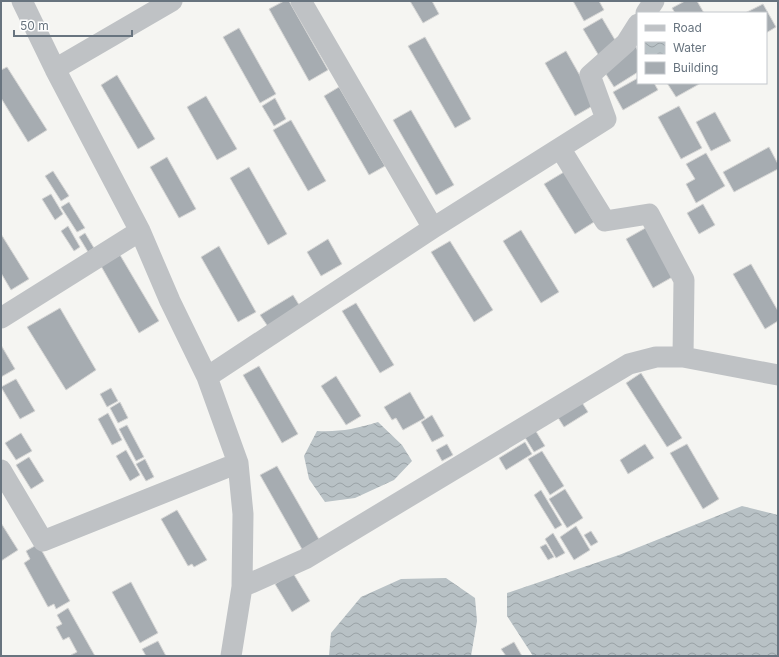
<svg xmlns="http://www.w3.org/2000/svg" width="779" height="657" font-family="Inter,sans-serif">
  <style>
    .water { fill: url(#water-waves) }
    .building { fill: #a6acb1; stroke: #d6d6d5 }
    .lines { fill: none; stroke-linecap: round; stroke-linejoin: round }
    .minor { stroke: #bfc2c5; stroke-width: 21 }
  </style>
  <defs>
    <pattern id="water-waves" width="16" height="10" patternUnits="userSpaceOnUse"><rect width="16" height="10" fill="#b8c1c5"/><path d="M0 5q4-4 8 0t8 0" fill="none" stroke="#99a1a5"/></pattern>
  </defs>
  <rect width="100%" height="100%" fill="#f5f5f2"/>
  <path class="water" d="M378,422L402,445L412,461L394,480L355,498L325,502L309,479L304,456L317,431C340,432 355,429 378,422Z
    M742,506L778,515V656H533L507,616V593L619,555Z
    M446,578L475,598L477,621L471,656H329L331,633L361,597L401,579Z"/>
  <path class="building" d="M284,1H289L328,70L309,81L269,9Z
    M410,1H432L439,14L423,23Z
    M573,1H599L604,10L584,21Z
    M685,1H697L704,13H675L672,8Z
    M763,4L776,27L766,33V13H745Z
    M602,18L618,45L599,56L583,29Z
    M239,28L276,94L260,103L223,37Z
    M425,37L471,119L455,128L408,46Z
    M633,42L638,51V72L614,87L604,71Z
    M566,51L596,104L575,116L545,63Z
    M7,67L47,130L28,142L1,98V70Z
    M117,75L155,139L138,149L101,85Z
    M638,78V83H654L658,90L623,110L613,92Z
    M667,83H701L676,97Z
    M339,87L385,166L369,175L324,96Z
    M206,96L237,149L217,160L187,107Z
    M275,98L286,119L274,126L262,106Z
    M679,106L702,148L681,159L658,117Z
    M411,110L454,185L436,195L393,120Z
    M715,112L731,141L711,151L696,122Z
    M291,120L326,181L308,191L273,130Z
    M769,147L778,164V169L734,192L723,172Z
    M706,153L725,186L696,203L686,184L695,179L686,164Z
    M167,157L196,209L179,218L150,167Z
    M249,167L287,234L268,245L230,178Z
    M53,171L69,196L61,201L45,176Z
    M564,172L594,222L575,234L544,184Z
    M51,194L63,214L55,220L42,199Z
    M69,202L85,228L77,232L61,207Z
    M703,204L715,225L699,234L687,213Z
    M68,226L80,247L74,251L61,231Z
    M649,226L676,275L653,288L626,239Z
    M521,230L559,292L541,303L503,241Z
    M85,233L94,248L88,252L79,237Z
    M1,234L29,279L11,290L1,273Z
    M328,239L342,264L321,276L307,252Z
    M450,241L493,310L474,322L431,252Z
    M219,246L256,312L238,322L201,257Z
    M120,255L159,321L139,333L101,266Z
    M751,264L778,311V321L765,329L733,274Z
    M293,295L301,308L269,328L260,315Z
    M356,303L394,365L380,373L342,311Z
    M60,308L96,370L66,390L27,327Z
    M1,345L15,369L1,377Z
    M259,366L298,434L282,443L243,375Z
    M641,373L682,438L667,447L626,383Z
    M336,376L361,416L346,425L321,386Z
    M16,379L35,411L20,419L1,387Z
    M111,388L118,401L107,407L100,394Z
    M410,392L425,418L403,430L396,418L392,420L384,407Z
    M581,401L588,412L564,427L557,416Z
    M120,402L128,418L118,423L110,408Z
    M108,413L122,440L112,445L98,419Z
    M432,415L444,436L432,442L421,422Z
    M127,425L144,457L136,461L119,429Z
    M532,425L545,446L534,452L521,431Z
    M21,433L32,451L16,460L5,443Z
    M525,442L532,454L506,470L499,458Z
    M447,444L453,455L442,461L436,450Z
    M645,444L654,458L628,474L620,460Z
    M687,444L719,499L703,509L670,453Z
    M126,450L140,475L130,481L116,456Z
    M542,451L564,486L550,495L528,459Z
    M29,457L44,481L31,489L16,465Z
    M145,459L154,477L146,481L136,464Z
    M277,466L320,541L303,551L260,475Z
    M565,489L583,518L567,528L549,499Z
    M541,490L562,525L555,529L534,495Z
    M177,510L207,560L194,567L192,564L188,566L161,519Z
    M1,523L18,550L1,561Z
    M576,526L590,550L574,560L560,537Z
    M591,531L598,542L591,546L584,535Z
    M553,533L565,553L556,558L545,539Z
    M38,544L70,601L56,609L54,604L48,607L24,563L30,559L26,551Z
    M546,544L554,557L548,560L540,547Z
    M293,573L310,601L292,612L275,584Z
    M131,582L158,633L140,643L112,592Z
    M68,608L95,656H72L71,655L77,652L69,637L63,640L56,627L62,624L57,615Z
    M158,641L166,656H146L142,649Z
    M514,642L522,656H506L501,649Z"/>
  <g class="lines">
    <path class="minor" d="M22,1L55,69L140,231L170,301L207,377L238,463L243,514L242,587L231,656
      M301,1L433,228
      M646,13L654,1
      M638,24L626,43L590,75L606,119L560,148L605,221L649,214L684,280L683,357L778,375
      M55,69L172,1
      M1,318L140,231
      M207,377L433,228L560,148
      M1,470L43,541L238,463
      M242,587L305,559L629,364L656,357H683"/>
  </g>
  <rect width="779" height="657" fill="none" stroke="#68747f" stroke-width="4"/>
  <rect x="637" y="12" width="130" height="72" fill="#ffffff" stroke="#c3c7cc"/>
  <rect x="645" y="25" width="20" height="6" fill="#bfc2c5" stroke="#c3c7cc"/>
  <text x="673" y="32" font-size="12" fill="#68747f">Road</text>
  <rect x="645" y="42" width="20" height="12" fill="url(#water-waves)" stroke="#c3c7cc"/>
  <text x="673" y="52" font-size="12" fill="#68747f">Water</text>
  <rect x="645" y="62" width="20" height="12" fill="#a6acb1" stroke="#c3c7cc"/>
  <text x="673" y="72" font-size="12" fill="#68747f">Building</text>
  <path d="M14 30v6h118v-6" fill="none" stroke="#68747f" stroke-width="2"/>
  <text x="20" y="30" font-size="12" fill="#68747f" stroke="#ffffff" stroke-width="3" paint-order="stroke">50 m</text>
</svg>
